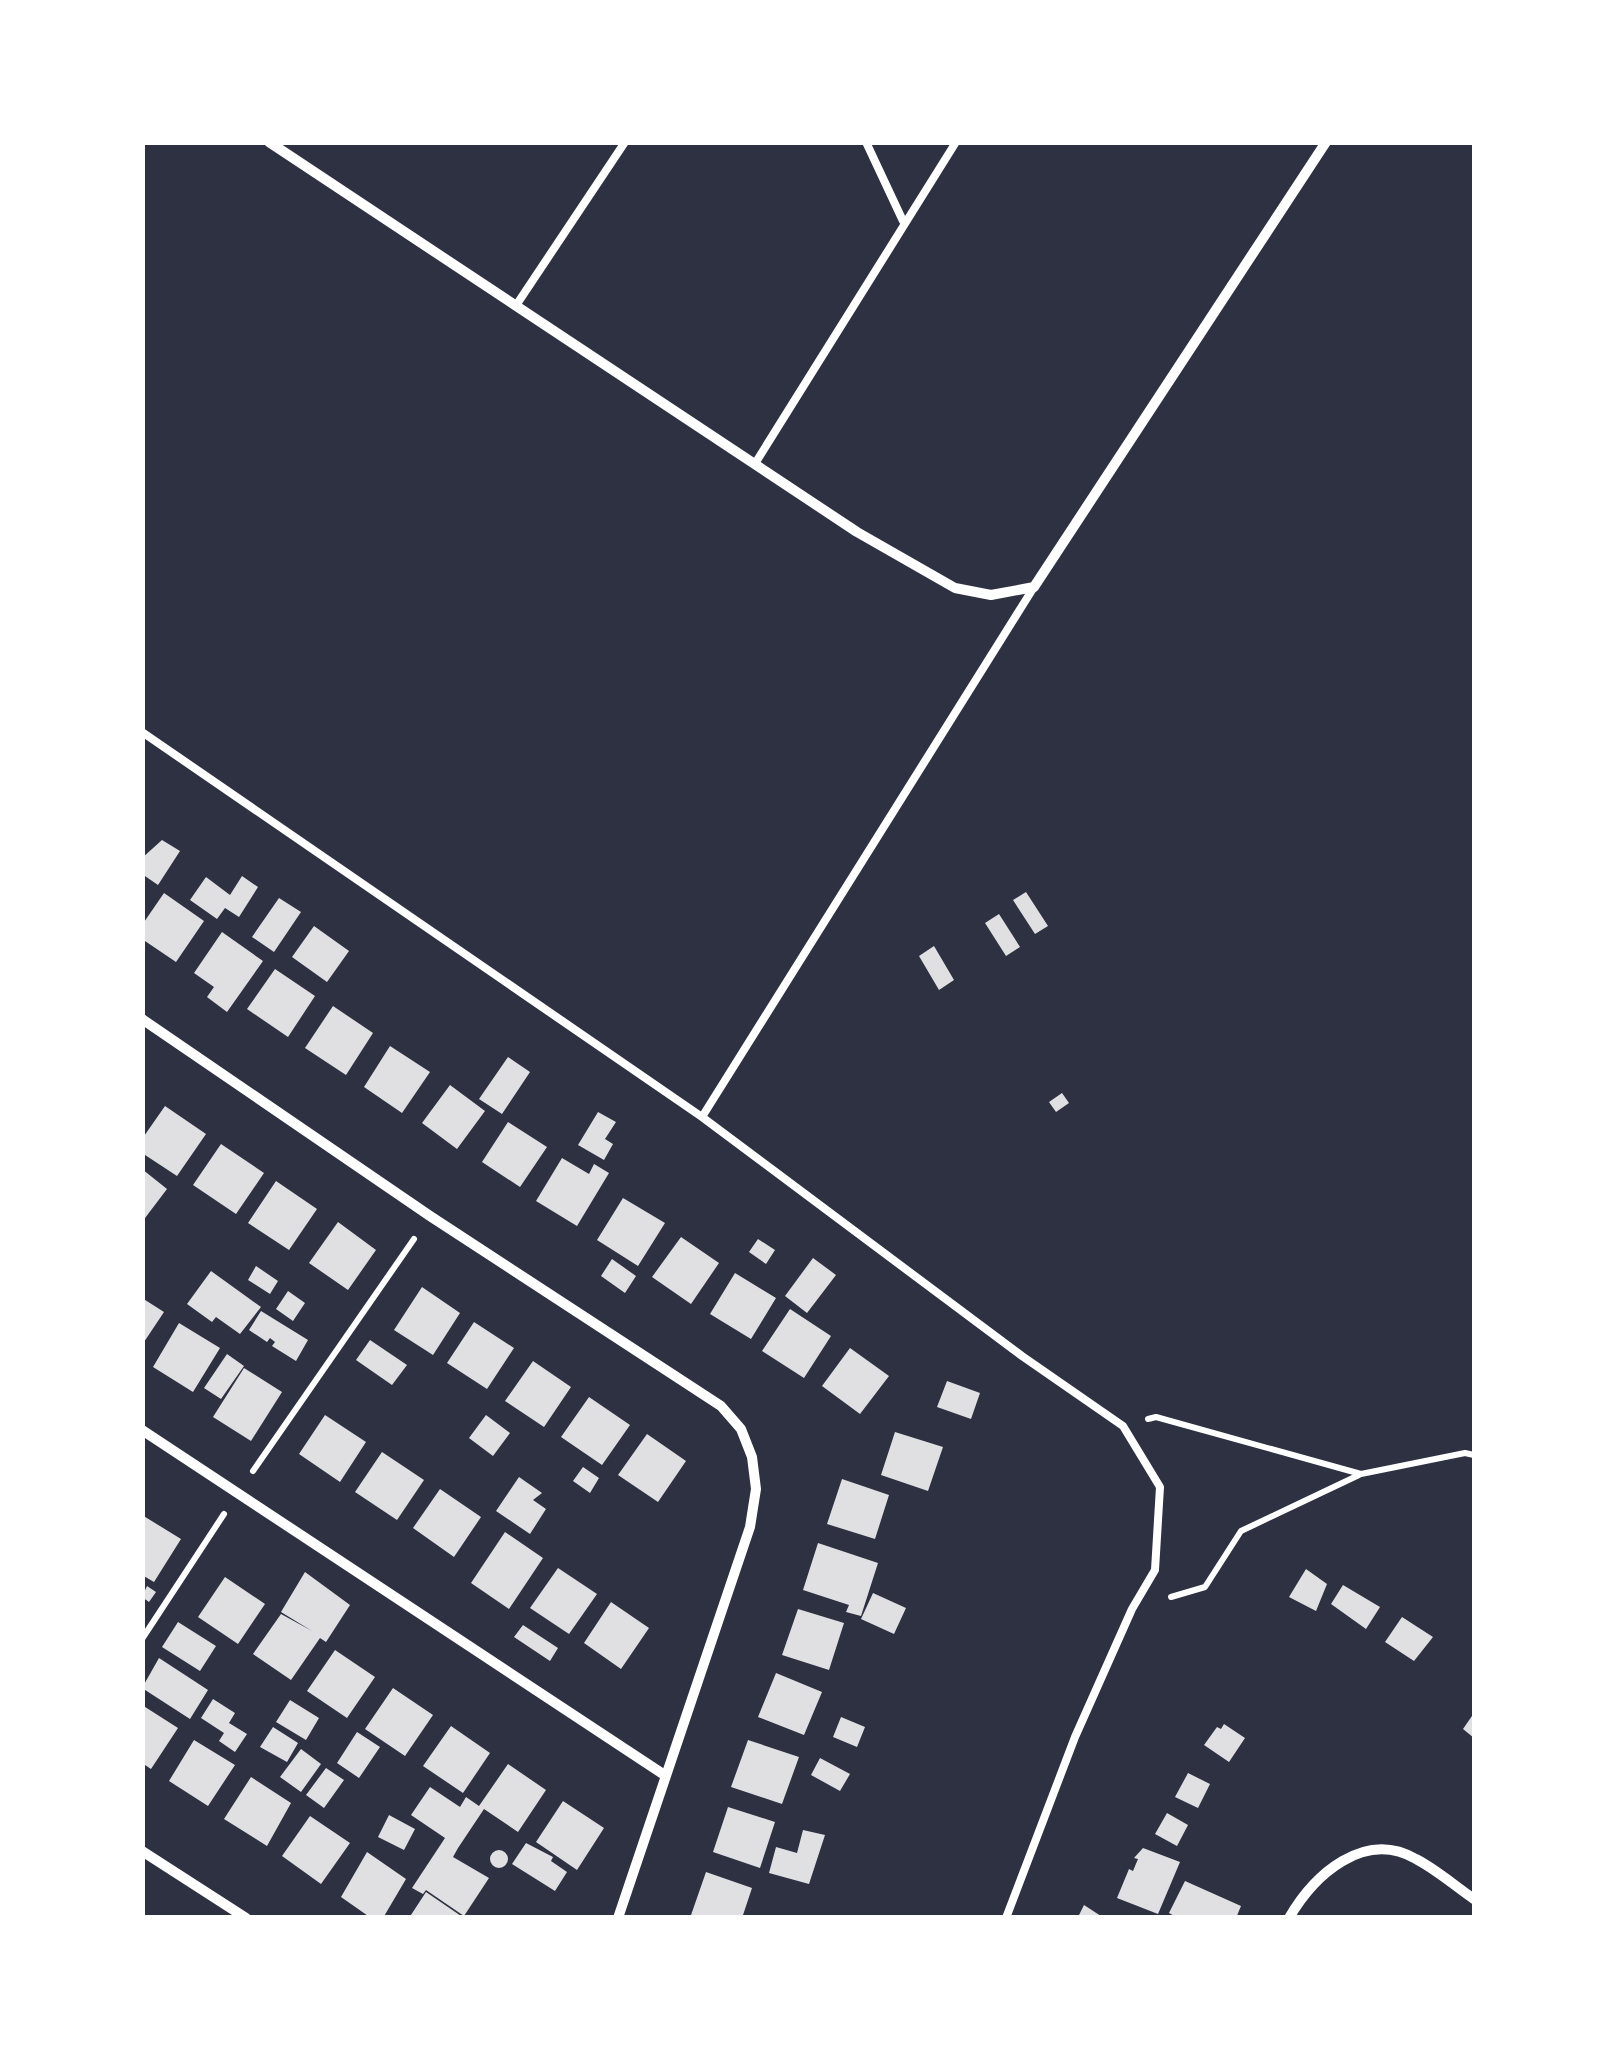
<svg xmlns="http://www.w3.org/2000/svg" width="1617" height="2060" font-family="'Open Sans',sans-serif">
  <style>
    .building { fill: #e0e0e3 }
    .lines { fill: none; stroke-linecap: round; stroke-linejoin: round }
    .path { stroke: #fff; stroke-width: 6 }
    .service { stroke: #fff; stroke-width: 8 }
    .minor { stroke: #fff; stroke-width: 10 }
  </style>
  <rect width="100%" height="100%" fill="#2d3142"/>
  <path class="building" d="M162,840L180,851L158,885L142,874V858Z
    M242,876L258,887L239,917L225,908L217,919L190,900L206,877L230,895Z
    M1026,892L1048,926L1035,934L1013,900Z
    M164,893L204,921L176,962L142,939V925Z
    M279,898L301,912L274,952L252,937Z
    M999,914L1020,947L1006,956L985,923Z
    M314,926L349,951L327,982L292,957Z
    M222,932L263,961L227,1012L207,997L214,987L194,973Z
    M934,946L954,980L939,990L919,956Z
    M275,969L315,996L288,1037L247,1009Z
    M333,1006L373,1033L346,1075L305,1048Z
    M390,1046L430,1072L402,1113L364,1087Z
    M508,1057L530,1072L502,1114L479,1099Z
    M450,1085L485,1111L457,1149L422,1123Z
    M1062,1093L1069,1103L1056,1112L1049,1102Z
    M165,1106L206,1134L177,1176L142,1153V1139Z
    M598,1112L616,1122L605,1139L613,1144L604,1160L578,1145Z
    M508,1122L547,1147L520,1187L482,1162Z
    M221,1144L264,1173L236,1214L193,1185Z
    M562,1158L589,1174L594,1164L609,1173L577,1226L536,1201Z
    M142,1169L167,1189L142,1222Z
    M276,1181L317,1209L289,1250L248,1223Z
    M623,1198L665,1223L638,1266L597,1240Z
    M338,1222L376,1250L348,1290L309,1263Z
    M681,1237L719,1263L691,1304L652,1277Z
    M758,1239L775,1250L766,1264L749,1252Z
    M813,1258L836,1275L807,1313L785,1296Z
    M612,1259L636,1276L625,1293L601,1276Z
    M256,1266L278,1281L270,1294L248,1280Z
    M211,1271L261,1307L240,1334L216,1317L212,1322L187,1304Z
    M735,1273L776,1298L751,1339L710,1314Z
    M422,1287L460,1313L433,1355L394,1330Z
    M288,1291L305,1303L293,1321L276,1309Z
    M142,1298L164,1312L142,1345Z
    M790,1309L831,1336L804,1378L762,1351Z
    M261,1311L308,1340L296,1361L272,1346L275,1342L270,1338L267,1342L249,1330Z
    M474,1322L514,1348L487,1389L447,1363Z
    M179,1323L220,1348L193,1392L153,1367Z
    M370,1340L407,1365L392,1385L356,1360Z
    M850,1348L889,1376L860,1414L822,1386Z
    M227,1354L244,1366L221,1399L204,1388Z
    M533,1361L571,1387L544,1427L505,1401Z
    M244,1368L282,1392L251,1441L213,1417Z
    M947,1381L980,1393L971,1419L937,1407Z
    M589,1397L630,1425L602,1465L561,1437Z
    M325,1415L366,1442L340,1482L299,1454Z
    M486,1415L510,1433L493,1456L469,1438Z
    M895,1432L943,1447L928,1491L881,1475Z
    M647,1434L686,1461L658,1502L618,1475Z
    M382,1452L424,1480L397,1520L355,1492Z
    M583,1467L599,1478L590,1493L573,1481Z
    M519,1477L542,1493L533,1500L546,1509L530,1534L496,1511Z
    M842,1479L889,1495L875,1539L827,1524Z
    M440,1489L481,1517L454,1557L413,1528Z
    M142,1515L181,1539L154,1582L142,1575Z
    M505,1532L543,1558L509,1609L471,1583Z
    M818,1543L878,1563L861,1616L846,1612L849,1605L803,1590Z
    M558,1568L597,1594L569,1634L530,1608Z
    M1306,1569L1327,1584L1316,1611L1289,1597Z
    M305,1572L350,1605L326,1642L320,1638L291,1680L253,1654L281,1614L312,1631L281,1612Z
    M225,1577L265,1604L238,1644L198,1617Z
    M1343,1585L1380,1607L1366,1629L1331,1604Z
    M147,1586L156,1592L149,1602L142,1597Z
    M873,1593L906,1608L894,1634L861,1619Z
    M611,1602L649,1628L621,1669L584,1643Z
    M798,1609L844,1623L829,1670L782,1655Z
    M1402,1617L1433,1637L1414,1661L1385,1642Z
    M178,1622L216,1646L200,1671L162,1647Z
    M523,1625L558,1648L550,1661L514,1637Z
    M335,1650L375,1677L347,1718L307,1691Z
    M159,1658L208,1690L190,1719L142,1688Z
    M776,1673L822,1692L804,1735L758,1717Z
    M393,1688L433,1715L405,1756L365,1729Z
    M213,1699L235,1713L229,1723L247,1734L235,1752L219,1741L224,1733L201,1718Z
    M290,1700L319,1718L306,1740L276,1722Z
    M142,1705L178,1728L151,1769L142,1763Z
    M1474,1713V1738L1463,1729Z
    M841,1717L865,1727L857,1747L833,1737Z
    M1224,1724L1245,1738L1229,1762L1204,1745L1217,1727L1221,1729Z
    M451,1726L490,1753L463,1793L423,1766Z
    M273,1727L298,1743L287,1762L260,1747Z
    M357,1732L380,1747L359,1778L337,1763Z
    M194,1740L235,1765L208,1806L169,1781Z
    M748,1740L799,1757L782,1804L731,1787Z
    M301,1749L321,1764L301,1792L280,1777Z
    M820,1758L850,1774L840,1791L811,1775Z
    M508,1764L546,1790L518,1832L484,1809L458,1848L453,1857L489,1878L464,1916L426,1890L423,1894L412,1888L445,1838L411,1815L430,1787L460,1807L466,1797L479,1806Z
    M326,1768L344,1780L324,1808L306,1795Z
    M1188,1773L1210,1784L1198,1808L1175,1797Z
    M251,1777L291,1803L267,1846L224,1819Z
    M563,1801L604,1828L577,1870L536,1842Z
    M728,1807L775,1822L760,1868L713,1852Z
    M1167,1813L1188,1825L1177,1846L1155,1834Z
    M389,1815L415,1829L404,1850L378,1837Z
    M310,1816L350,1843L321,1884L282,1856Z
    M803,1830L825,1835L809,1884L769,1873L776,1847L797,1853Z
    M526,1843L553,1857L551,1861L567,1872L555,1891L512,1864Z
    M1143,1848L1180,1862L1158,1914L1117,1898L1129,1869L1133,1871L1138,1859L1134,1858Z
    M490 1859a9 9 0 1 1 18 0a9 9 0 1 1-18 0Z
    M367,1852L406,1879L383,1918H371L341,1897Z
    M706,1872L752,1888L742,1918H690Z
    M1185,1881L1241,1906L1236,1918H1178L1169,1913Z
    M426,1892L464,1918H409Z
    M1084,1905L1104,1918L1079,1915Z"/>
  <g class="lines">
    <path class="path" d="M1148,1419L1156,1417L1361,1474L1465,1453L1474,1455
      M253,1471L414,1239
      M1171,1597L1205,1587L1241,1531L1359,1475
      M142,1639L224,1514"/>
    <path class="service" d="M866,142L903,221
      M517,304L625,142
      M756,462L956,142
      M142,732L702,1117L1022,1356L1123,1426L1160,1487L1155,1570L1132,1609L1075,1737L1006,1918
      M702,1117L1034,587"/>
    <path class="minor" d="M269,142L857,532L955,588L991,595L1034,587L1326,142
      M142,1019L430,1216L721,1406L741,1429L752,1457L756,1489L750,1527L618,1918
      M142,1430L663,1774
      M142,1851L246,1918
      M1289,1918C1314,1875 1364,1829 1416,1859C1437,1870 1455,1886 1474,1899"/>
  </g>
  <rect width="1617" height="2060" fill="none" stroke="#ffffff" stroke-width="290"/>
</svg>
